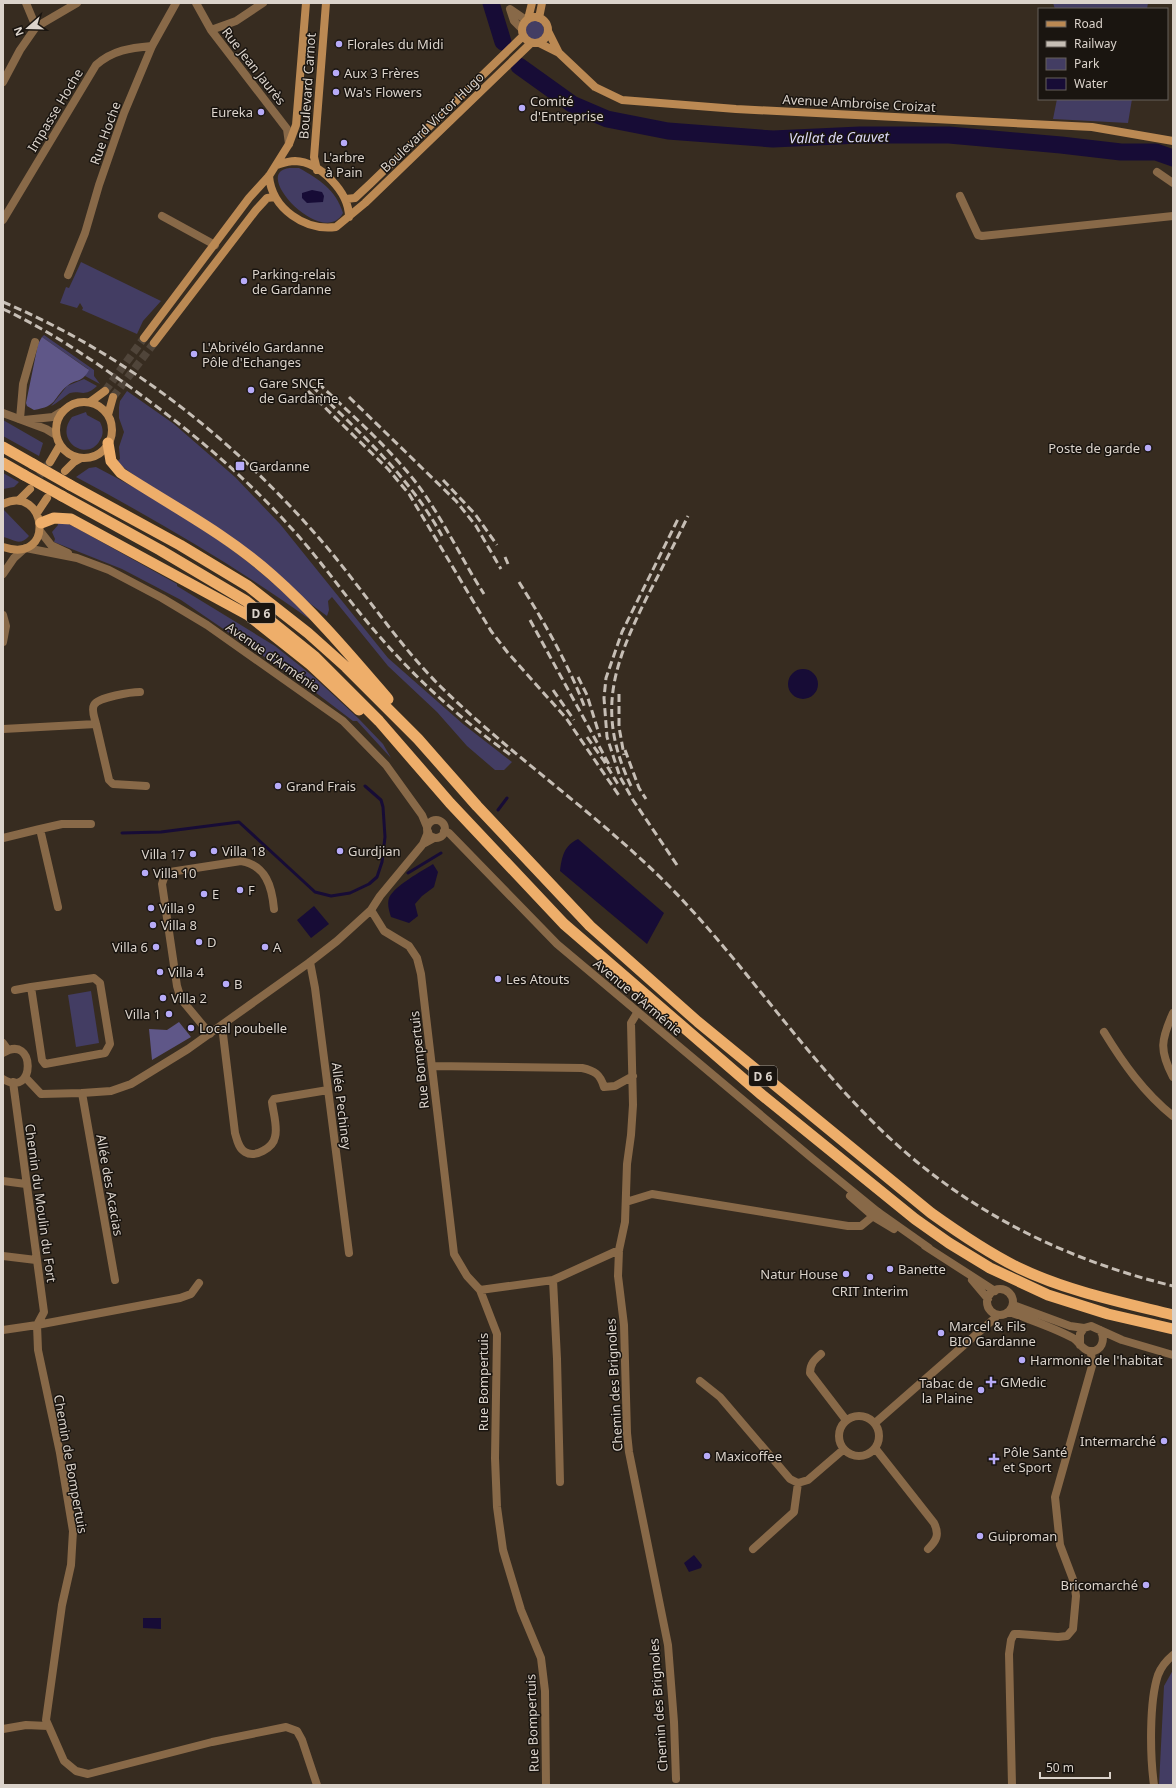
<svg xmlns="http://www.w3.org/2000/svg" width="1176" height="1788" font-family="'Noto Sans',sans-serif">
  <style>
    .green { fill: #433d63 }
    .forest { fill: #5f5788 }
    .water { fill: #170c36 }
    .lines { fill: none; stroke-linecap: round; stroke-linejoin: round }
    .stream { stroke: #170c36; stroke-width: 3 }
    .river { stroke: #170c36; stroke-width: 17 }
    .secondary-tunnel { stroke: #50453a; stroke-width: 8; stroke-dasharray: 8 4; stroke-linecap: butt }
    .minor { stroke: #886948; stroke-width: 8 }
    .tertiary { stroke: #886948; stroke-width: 8 }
    .secondary { stroke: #bb8953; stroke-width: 8 }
    .trunk { stroke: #eeae6a; stroke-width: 11 }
    .rail { stroke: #c6beb5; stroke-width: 3; stroke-dasharray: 8 4; stroke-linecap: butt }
    .trunk-bridge { stroke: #eeae6a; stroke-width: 11 }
    .poi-dot { fill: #b7abf8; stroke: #1a1510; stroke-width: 1.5 }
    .labels { text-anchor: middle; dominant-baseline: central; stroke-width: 3; stroke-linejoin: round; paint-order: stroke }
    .shield { fill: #1a1510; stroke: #a19a93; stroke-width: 1 }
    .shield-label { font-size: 12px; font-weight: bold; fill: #dbd3cb }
    .poi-label { font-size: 13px; fill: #dbd3cb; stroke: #1a1510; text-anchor: start }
    .street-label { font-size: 13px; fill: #dbd3cb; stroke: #1a1510 }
    .water-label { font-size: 14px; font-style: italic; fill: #dddaf9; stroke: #1a1510 }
  </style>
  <rect width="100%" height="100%" fill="#372c20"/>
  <path class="green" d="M1053,3H1148L1147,9H1055Z
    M524 30a10 10 0 1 1 20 0a10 10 0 1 1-20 0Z
    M1057,99H1132L1128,123L1053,119Z
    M299,168C319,179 336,190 343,213C325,246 263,185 281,171C286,167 293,168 299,168Z
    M81,262L161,301L143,321L137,334L82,310L83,308L80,303L77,308L60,303L66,287L69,288Z
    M44,335L94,370V376L100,384L85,376L88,369L42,337Z
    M84,379L97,386C84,398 81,390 70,393C66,395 58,403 51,406L67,386Z
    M127,391L174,424L235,477L280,524L388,658L463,724L512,762L504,770H495L467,746L437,712L388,666L332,597L328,601L329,610L327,616L116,462L120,459L119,447L124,432L119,418V407L120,401Z
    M86,412L87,415L100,422C103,428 104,434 100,440C88,463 53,441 72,417Z
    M3,420L43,443L39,456L3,436Z
    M96,467C174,507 252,556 312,621C237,567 158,521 76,477L89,468Z
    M3,473L19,482L14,487L3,489Z
    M4,510L29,536C19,547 14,539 3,537Z
    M57,521L63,522L73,526L177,584V586L275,646L314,677L358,718L383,744L391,758L357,721H353L307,686L181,600L122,569L54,542L55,539L52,532L58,525Z
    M91,991L99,1043L76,1047L68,995Z
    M1173,1670V1785H1159L1164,1686Z"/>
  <path class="forest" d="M42,337L89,370C81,384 77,378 67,386C52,399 58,406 34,410L27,406L26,403L38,344Z
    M179,1022L191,1037L152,1060L149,1029L167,1030Z"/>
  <path class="water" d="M312,190L322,192L324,196L323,202L307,203L302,198V193Z
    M788 684a15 15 0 1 1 30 0a15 15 0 1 1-30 0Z
    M578,839L664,913L647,944L560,871C562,856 564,846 578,839Z
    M433,864L438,872L434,887L422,896L415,904L418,916L409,923L391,917C389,911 387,904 389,898C394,886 422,871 433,864Z
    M314,906L329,924L311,938L297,920Z
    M694,1555L702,1565L701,1568L689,1572L684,1563Z
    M143,1618H161V1629L143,1628Z"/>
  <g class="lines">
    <path class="stream" d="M498,810L507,798
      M122,833L161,832L239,822L315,892L331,896L350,893L369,884L377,877L382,862L385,837L383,807L381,800L365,786
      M408,873L441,853"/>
    <path class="river" d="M491,3L503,42
      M519,66L572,104L607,119L668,131L773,139L860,135H949L1061,145L1121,152H1156L1173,158"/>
    <path class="secondary-tunnel" d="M105,391L144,338
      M113,397L154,343
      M32,485L50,462"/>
    <path class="minor" d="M26,3L36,27
      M196,3L211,30L287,129L289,144
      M521,28L514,21L510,9L526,20
      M211,30L236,21L263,3
      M3,82L20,50L36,27L77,3
      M1157,172L1173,183
      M960,196L978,235L982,236L1173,216
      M162,216L215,245
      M3,220L96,65C113,50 130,48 152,46
      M68,275L85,233L99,185L124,113L152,46L176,3
      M20,419L23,384L35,342
      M3,574L14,558L24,549
      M3,615L6,626L3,642
      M96,724L109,780L113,784L146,786
      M3,729L96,724C95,719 91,710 94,705C98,697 132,692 140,692
      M40,829L62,824H91
      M3,838L40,829L58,907
      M423,844L428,832
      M371,910L384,931L409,946L417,958L421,974L454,1254L467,1276L480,1290L497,1334L495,1458L497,1507L503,1550L521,1610L541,1658L545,1691L546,1785
      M310,962L315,988L349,1253
      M15,990L31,987L42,1060L45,1064L105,1053L110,1044L100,983L94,978L31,987
      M637,1013L631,1023L633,1105L631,1135L627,1164L625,1222L619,1250L618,1276L624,1325L627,1433L629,1452L668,1645L674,1722L676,1779
      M1173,1013C1161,1040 1159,1050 1173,1077
      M222,1026L235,1133C237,1139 238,1148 245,1152C255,1158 273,1148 275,1137C278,1127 273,1112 272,1102L274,1099L328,1090
      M1104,1032C1123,1063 1144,1093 1173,1116
      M210,1034L181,999L177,986L162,884L164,878L170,872L241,861C266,865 272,887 274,909
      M3,1043L8,1050
      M3,1053C36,1032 36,1100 3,1079
      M432,1066L582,1068C595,1071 600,1074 604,1087L615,1086L633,1076
      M25,1077L41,1094L82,1093L111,1091L131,1084L188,1049L310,962L337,941L371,910L380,896L423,844L434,838
      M82,1093L115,1280
      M3,1181L26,1184
      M626,1202L652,1194L848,1226H861L878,1212
      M3,1256L36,1260
      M553,1280L557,1359L560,1482
      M199,1283L191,1294L180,1298L37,1325L38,1350L60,1453L73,1531L71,1565L62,1605L46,1720L64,1761L76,1771L88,1774L212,1742L286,1727L297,1731L302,1740L317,1785
      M480,1290L553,1280L619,1250
      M3,1330L37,1325L44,1312L13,1082
      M821,1354C814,1360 810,1364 810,1373L846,1420
      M700,1381L720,1397L790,1479L798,1483L808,1480L844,1449
      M839 1436a20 20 0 1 1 40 0a20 20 0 1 1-40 0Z
      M875,1423L995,1318
      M875,1448L934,1523C940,1535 936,1541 928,1549
      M753,1549L794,1512L798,1483
      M3,1729L26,1725L48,1726
      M1012,1785L1009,1654L1011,1640L1014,1634H1019L1058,1637L1067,1636L1073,1629L1076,1596L1074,1582L1060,1545L1055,1497L1092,1366L1091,1351
      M1154,1785C1150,1756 1149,1702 1158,1675C1161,1667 1167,1660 1173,1655"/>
    <path class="tertiary" d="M3,413L46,429L56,435
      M24,420L53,417L61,412
      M40,531L51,545L68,553
      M26,548L77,558L109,570L162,598L207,625L343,721L386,765L422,815L427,827
      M427 829a9 9 0 1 1 18 0a9 9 0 1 1-18 0Z
      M444,831L449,833L557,944L813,1159L878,1212L929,1248
      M850,1196L874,1217L894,1229
      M925,1246L995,1291
      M972,1280L988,1299
      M987 1302a13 13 0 1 1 26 0a13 13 0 1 1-26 0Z
      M1013,1305L1070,1326L1084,1328
      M1010,1312C1030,1320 1053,1327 1073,1338C1079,1341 1081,1349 1089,1351C1102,1353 1106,1339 1100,1330
      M1080,1345V1334L1084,1328L1091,1326L1122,1340L1173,1355"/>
    <path class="secondary" d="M522 30a13 13 0 1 1 26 0a13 13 0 1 1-26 0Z
      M539,18L542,3
      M528,19L532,3
      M548,31L559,53
      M539,43L559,53L595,87L622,100L736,109L1092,127L1173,141
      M277,165C283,163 288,161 295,161C320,162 349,192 349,217
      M317,170L314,157L326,3
      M269,176C272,209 305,231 336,227L365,203L531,43
      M346,199L355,198L370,184L523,36
      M144,338L249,198L269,176L289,144L296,125L306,3
      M154,343L256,210L267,198L275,197
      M90,402L105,391
      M56 430a28 28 0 1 1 56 0a28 28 0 1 1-56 0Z
      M108,415L113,397
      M50,462L60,445
      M65,471L74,462L81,458
      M19,500L30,489
      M3,504C46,483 57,565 3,547
      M37,513L47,498"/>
    <path class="trunk" d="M108,443L111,461L121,473C172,506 226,534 272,575C314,612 351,656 388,699
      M3,447L33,464
      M3,463L24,475
      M70,485L180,545L248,586L308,633L346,667L418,739L477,806L590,926L698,1022L931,1213C959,1233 988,1253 1019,1268C1067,1291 1121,1302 1173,1315
      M62,496L160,550L246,601L314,656L379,721L450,803L564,924L762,1095L915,1219L949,1243L990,1268L1048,1295L1108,1314L1173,1329
      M41,523L54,518L71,519L248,615L311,665L359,710"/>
    <path class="rail" d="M3,302C126,354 232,438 319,538C360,585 393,638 437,683C517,762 612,823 688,906C753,977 807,1057 876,1125C960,1208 1059,1258 1173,1286
      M3,309C46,329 85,355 123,382C185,426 242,473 293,530C324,564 349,602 380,637C419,682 463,721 512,756
      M318,383C351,414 385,444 414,480C442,516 460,557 484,594
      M312,386C360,433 410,477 442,536
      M308,391L388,469L409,494L491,631L508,653L566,718L620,797
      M349,397L456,501L476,526L501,569
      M443,480L475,514L497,545
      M505,557L508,564
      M519,582C544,622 568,663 585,708
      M530,620L611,768
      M578,677L587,695L600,737
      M553,690L574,720
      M619,694V727L624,755
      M587,737L604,761L619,786
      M625,750L639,788L646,799
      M631,786C596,712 613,666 647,597C661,570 675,543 688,516
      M677,865L633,800L620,777L607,737L604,698L606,678L622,632L679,517"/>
    <path class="trunk-bridge" d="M33,464L70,485
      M24,475L62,496"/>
  </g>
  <g class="poi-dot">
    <circle cx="339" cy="44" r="4"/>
    <circle cx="336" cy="73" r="4"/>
    <circle cx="336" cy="92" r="4"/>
    <circle cx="522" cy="108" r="4"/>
    <circle cx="261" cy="112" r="4"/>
    <circle cx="344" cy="143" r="4"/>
    <circle cx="244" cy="281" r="4"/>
    <circle cx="194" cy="354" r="4"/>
    <circle cx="251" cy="390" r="4"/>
    <circle cx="1148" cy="448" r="4"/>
    <rect x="235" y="461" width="10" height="10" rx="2"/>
    <circle cx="278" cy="786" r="4"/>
    <circle cx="214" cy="851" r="4"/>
    <circle cx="340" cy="851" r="4"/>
    <circle cx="193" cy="854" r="4"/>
    <circle cx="145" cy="873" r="4"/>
    <circle cx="240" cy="890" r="4"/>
    <circle cx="204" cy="894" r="4"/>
    <circle cx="151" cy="908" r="4"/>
    <circle cx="153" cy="925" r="4"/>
    <circle cx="199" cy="942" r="4"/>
    <circle cx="156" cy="947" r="4"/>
    <circle cx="265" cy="947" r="4"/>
    <circle cx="160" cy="972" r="4"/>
    <circle cx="498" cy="979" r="4"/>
    <circle cx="226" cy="984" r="4"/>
    <circle cx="163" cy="998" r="4"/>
    <circle cx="169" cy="1014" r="4"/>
    <circle cx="191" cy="1028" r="4"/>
    <circle cx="890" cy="1269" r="4"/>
    <circle cx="846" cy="1274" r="4"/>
    <circle cx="870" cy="1277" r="4"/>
    <circle cx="941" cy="1333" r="4"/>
    <circle cx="1022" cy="1360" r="4"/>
    <path d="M989 1376h4v4h4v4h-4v4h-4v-4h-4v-4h4z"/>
    <circle cx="981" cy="1390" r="4"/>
    <circle cx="1164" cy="1441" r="4"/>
    <circle cx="707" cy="1456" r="4"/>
    <path d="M992 1453h4v4h4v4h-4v4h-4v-4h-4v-4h4z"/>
    <circle cx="980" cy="1536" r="4"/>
    <circle cx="1146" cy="1585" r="4"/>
  </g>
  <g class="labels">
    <g class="shield">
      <rect x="247" y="603" width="28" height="20" rx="3"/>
      <rect x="749" y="1066" width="28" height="20" rx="3"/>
    </g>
    <g class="shield-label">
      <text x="261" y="613">D 6</text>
      <text x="763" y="1076">D 6</text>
    </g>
    <g class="poi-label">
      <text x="347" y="44">Florales du Midi</text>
      <text x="344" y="73">Aux 3 Frères</text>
      <text x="344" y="92">Wa's Flowers</text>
      <text x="530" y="101">Comité<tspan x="530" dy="15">d'Entreprise</tspan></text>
      <text x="253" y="112" text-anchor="end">Eureka</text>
      <text x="344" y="157" text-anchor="middle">L'arbre<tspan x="344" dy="15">à Pain</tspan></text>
      <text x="252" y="274">Parking-relais<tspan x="252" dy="15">de Gardanne</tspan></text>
      <text x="202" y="347">L'Abrivélo Gardanne<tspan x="202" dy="15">Pôle d'Echanges</tspan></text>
      <text x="259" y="383">Gare SNCF<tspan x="259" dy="15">de Gardanne</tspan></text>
      <text x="1140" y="448" text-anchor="end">Poste de garde</text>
      <text x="249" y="466">Gardanne</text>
      <text x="286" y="786">Grand Frais</text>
      <text x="222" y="851">Villa 18</text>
      <text x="348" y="851">Gurdjian</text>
      <text x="185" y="854" text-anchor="end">Villa 17</text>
      <text x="153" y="873">Villa 10</text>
      <text x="248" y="890">F</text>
      <text x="212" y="894">E</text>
      <text x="159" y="908">Villa 9</text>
      <text x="161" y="925">Villa 8</text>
      <text x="207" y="942">D</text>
      <text x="148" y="947" text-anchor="end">Villa 6</text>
      <text x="273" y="947">A</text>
      <text x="168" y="972">Villa 4</text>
      <text x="506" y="979">Les Atouts</text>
      <text x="234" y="984">B</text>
      <text x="171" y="998">Villa 2</text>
      <text x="161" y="1014" text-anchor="end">Villa 1</text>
      <text x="199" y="1028">Local poubelle</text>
      <text x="898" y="1269">Banette</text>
      <text x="838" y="1274" text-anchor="end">Natur House</text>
      <text x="870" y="1291" text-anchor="middle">CRIT Interim</text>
      <text x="949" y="1326">Marcel &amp; Fils<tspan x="949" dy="15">BIO Gardanne</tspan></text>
      <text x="1030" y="1360">Harmonie de l'habitat</text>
      <text x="1000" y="1382">GMedic</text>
      <text x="973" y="1383" text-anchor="end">Tabac de<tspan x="973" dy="15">la Plaine</tspan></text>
      <text x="1156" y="1441" text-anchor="end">Intermarché</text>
      <text x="1003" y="1452">Pôle Santé<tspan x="1003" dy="15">et Sport</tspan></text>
      <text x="715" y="1456">Maxicoffee</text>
      <text x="988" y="1536">Guiproman</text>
      <text x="1138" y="1585" text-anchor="end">Bricomarché</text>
    </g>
    <g class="street-label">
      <text transform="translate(254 66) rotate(52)">Rue Jean Jaurès</text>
      <text transform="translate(307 86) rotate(-86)">Boulevard Carnot</text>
      <text transform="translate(859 103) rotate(3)">Avenue Ambroise Croizat</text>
      <text transform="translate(55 110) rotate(-59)">Impasse Hoche</text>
      <text transform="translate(432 122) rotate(-44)">Boulevard Victor Hugo</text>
      <text transform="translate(105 133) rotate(-70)">Rue Hoche</text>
      <text transform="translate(273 657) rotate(35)">Avenue d'Arménie</text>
      <text transform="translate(638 997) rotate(40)">Avenue d'Arménie</text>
      <text transform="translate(419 1060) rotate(-96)">Rue Bompertuis</text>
      <text transform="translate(342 1106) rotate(83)">Allée Pechiney</text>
      <text transform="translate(110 1185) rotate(80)">Allée des Acacias</text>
      <text transform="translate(41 1203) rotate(82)">Chemin du Moulin du Fort</text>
      <text transform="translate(483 1382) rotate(-90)">Rue Bompertuis</text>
      <text transform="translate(614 1385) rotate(-93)">Chemin des Brignoles</text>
      <text transform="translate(71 1464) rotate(80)">Chemin de Bompertuis</text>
      <text transform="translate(658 1705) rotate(-94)">Chemin des Brignoles</text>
      <text transform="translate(532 1723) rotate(-92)">Rue Bompertuis</text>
    </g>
    <g class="water-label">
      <text transform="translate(839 137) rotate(-1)">Vallat de Cauvet</text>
    </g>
  </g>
  <rect width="1176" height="1788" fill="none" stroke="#dbd3cb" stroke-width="8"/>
  <rect x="1038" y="8" width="130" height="92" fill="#1a1510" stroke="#67615b"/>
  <rect x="1046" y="21" width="20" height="6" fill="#bb8953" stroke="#67615b"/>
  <text x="1074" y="28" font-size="12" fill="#dbd3cb">Road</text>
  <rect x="1046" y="41" width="20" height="6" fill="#c6beb5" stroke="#67615b"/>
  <text x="1074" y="48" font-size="12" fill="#dbd3cb">Railway</text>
  <rect x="1046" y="58" width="20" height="12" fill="#433d63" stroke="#67615b"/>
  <text x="1074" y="68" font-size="12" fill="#dbd3cb">Park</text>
  <rect x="1046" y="78" width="20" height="12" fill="#170c36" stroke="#67615b"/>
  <text x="1074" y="88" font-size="12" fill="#dbd3cb">Water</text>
  <g transform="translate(28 28) rotate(250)" stroke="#1a1510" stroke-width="3" paint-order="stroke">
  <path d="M0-3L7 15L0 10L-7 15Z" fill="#dbd3cb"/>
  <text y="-6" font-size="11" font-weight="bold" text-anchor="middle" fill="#dbd3cb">N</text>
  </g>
  <path d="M1040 1772v6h70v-6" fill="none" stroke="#dbd3cb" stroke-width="2"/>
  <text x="1046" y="1772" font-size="12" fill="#dbd3cb" stroke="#1a1510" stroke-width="3" paint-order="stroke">50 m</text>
</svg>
